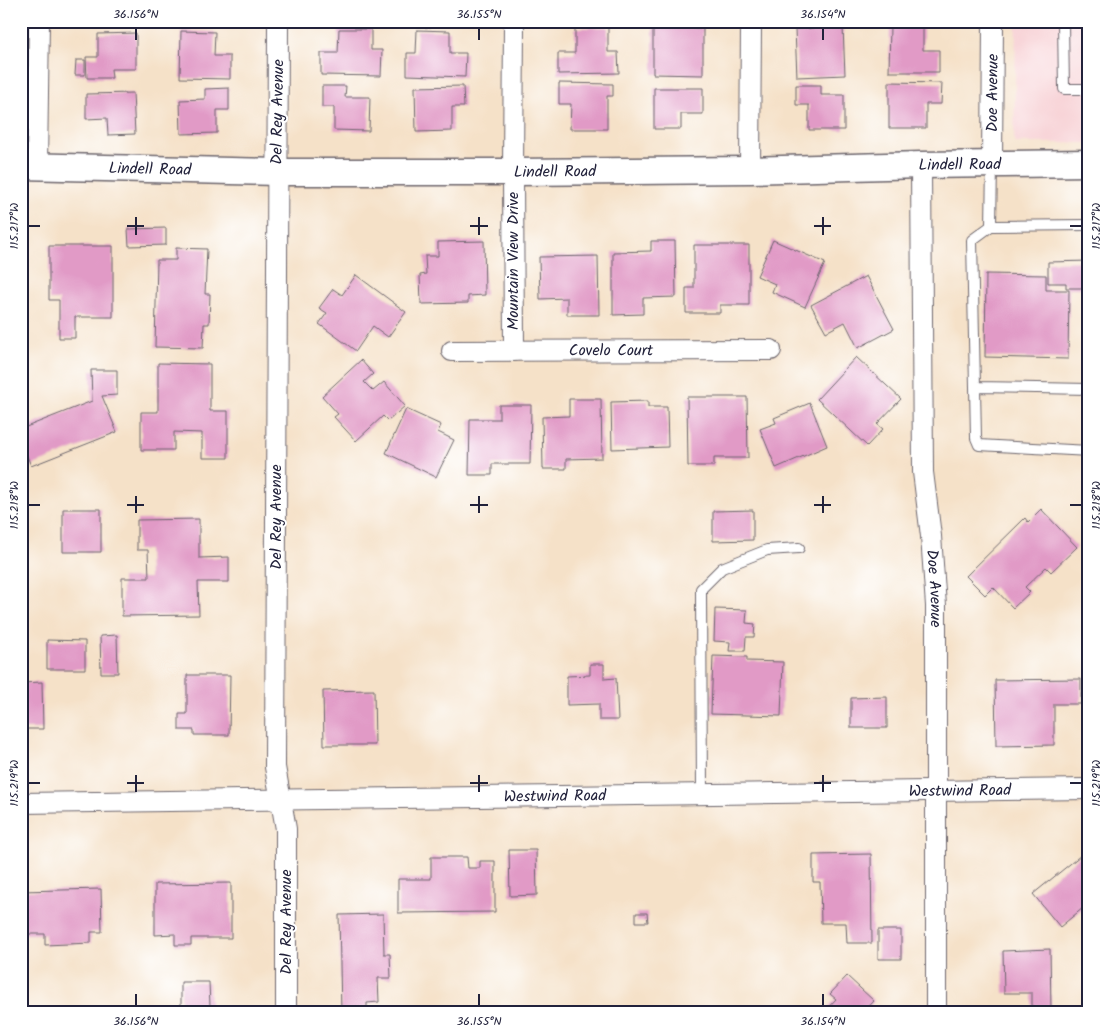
<svg xmlns="http://www.w3.org/2000/svg" width="1110" height="1034" font-family="Kalam,sans-serif">
  <style>
    .built { fill: #f7cfd3 }
    .building { fill: #e19ac6 }
    .lines { fill: none; stroke-linecap: round; stroke-linejoin: round }
    .service-casing { stroke: #6c656c; stroke-width: 12 }
    .minor-casing { stroke: #6c656c; stroke-width: 22 }
    .tertiary-casing { stroke: #6c656c; stroke-width: 29 }
    .service { stroke: #fff; stroke-width: 10 }
    .minor { stroke: #fff; stroke-width: 20 }
    .tertiary { stroke: #fff; stroke-width: 26 }
    .ticks { fill: none; stroke: #22223b; stroke-width: 2 }
    .labels { text-anchor: middle; dominant-baseline: central; stroke-width: 4; stroke-linejoin: round; paint-order: stroke }
    .street-label { font-size: 16px; fill: #22223b; stroke: #fff }
    .neatline { fill: none; stroke: #22223b; stroke-width: 2 }
    .ticks-label { font-size: 12px; text-anchor: middle; fill: #22223b }
  </style>
  <rect width="100%" height="100%" fill="#fff"/>
  <filter id="ink" filterUnits="userSpaceOnUse"><feTurbulence type="fractalNoise" baseFrequency=".02" numOctaves="2"/><feDisplacementMap in="SourceGraphic" scale="10" xChannelSelector="R" yChannelSelector="G"/><feConvolveMatrix kernelMatrix="1 2 1 2 8 2 1 2 1" color-interpolation-filters="sRGB"/></filter>
  <filter id="wash" filterUnits="userSpaceOnUse"><feTurbulence type="fractalNoise" baseFrequency=".0096" numOctaves="4" result="noise"/><feDisplacementMap in="SourceGraphic" scale="20" xChannelSelector="R" yChannelSelector="G"/><feGaussianBlur stdDeviation="1.12" result="paint"/><feColorMatrix in="noise" values="0 0 0 0 0 0 0 0 0 0 0 0 0 0 0 0 0 1.4 0 .05"/><feComposite in="paint" operator="in"/></filter>
  <g filter="url(#wash)">
    <rect width="100%" height="100%" fill="#f5e1c8"/>
    <path class="built" d="M1016,21H1089V143H1014Z"/>
    <g id="blocks">
      <path class="building" d="M890,26L923,27V50H939V72H889Z
        M608,27V52H618L619,73L558,74V53H575V28Z
        M653,27L703,28V75L653,74Z
        M843,27L845,75L797,77L795,29Z
        M339,29H371V50H382L381,76L321,75V53H338Z
        M417,30L450,31V53H466L465,77L407,75V53H416Z
        M181,31L215,32L214,56H230V79L180,78Z
        M136,33V69H111L112,78H87L86,57H98V34Z
        M76,60H85V75H75Z
        M889,82L942,83L941,104H926V128H889Z
        M559,83L613,84V96H607V129H570L571,104H559Z
        M796,85H821V95H844V130H809V105H796Z
        M322,86H346L345,97H370L369,131L334,130V107H322Z
        M463,86L464,107H452V131L416,132L415,87Z
        M229,88V110H217V133L181,134L180,100L205,99V89Z
        M654,88H703V114H681V129H654Z
        M133,93L135,134L108,135L107,118L86,119V94Z
        M166,228V245L129,246L128,229Z
        M773,240L825,263L805,307L772,292L775,284L757,276Z
        M484,241L485,295L468,296V303L421,304L420,275L426,274L425,256H438V242Z
        M651,241H675L676,297L643,298V314L613,315V252L651,251Z
        M694,245H749V305H720V313H686V288H694Z
        M49,246H113V317H75V338H59V300H49Z
        M176,248L207,249L205,294H210L209,324H204L203,348L155,347L157,260H176Z
        M598,256L599,315H567V298L540,299L539,257Z
        M1089,261V317H1084V288H1066V283H1048V262Z
        M986,274L1046,275V290H1069L1068,359L985,357Z
        M356,275L406,312L388,337L373,326L356,351L319,324L327,313L319,308L333,289L342,295Z
        M866,276L894,329L858,348L845,322L826,332L811,305Z
        M856,357L901,399L877,424L883,429L867,446L817,399Z
        M361,360L373,374L364,382L373,391L384,382L405,406L388,421L383,416L356,441L334,417L338,414L322,396Z
        M158,363L210,364V411H228V458H202V433L174,432V450H141V412H158Z
        M91,370H117V395L102,396L117,432L31,466L21,441V429L92,401Z
        M687,397H747L748,458H714V466H688Z
        M569,399H601L602,458L566,459V469H543L542,417L569,416Z
        M648,401V407H667L668,447L612,449L611,402Z
        M810,403L827,446L776,468L760,429L776,423L774,418Z
        M499,405H531L530,464H492V475H469L470,419H499Z
        M406,409L441,425L438,432L454,440L436,477L386,453Z
        M63,509H101V552H63Z
        M1041,509L1077,547L1051,572L1046,567L1025,587L1030,592L1013,608L993,587L985,595L966,576L1025,518L1028,522Z
        M753,510V540L713,541V511Z
        M199,519V558L229,557V582H198L199,615L122,616V578H149L148,550H137V520Z
        M715,609L747,610L746,623L755,624L754,637H746L745,651H729L730,642L714,641Z
        M117,635L118,673H101L100,636Z
        M47,640L85,641V669H47Z
        M713,656L747,657V661L783,662L781,716L711,714Z
        M590,664H604V679L616,678L618,720H599V704L567,705V676L590,675Z
        M187,675H230L229,735H194V730H179V714H187Z
        M1081,679V704H1054V745L996,746L995,680Z
        M42,682L43,729H21V683Z
        M374,690L375,745H324L323,691Z
        M887,697V728H851V698Z
        M509,850H536L537,895L510,896Z
        M1086,851L1089,855V903L1060,927L1033,894Z
        M871,854L872,943H847L846,923H821L820,882H813V855Z
        M431,857H467L468,868H480V861H495V912L398,913V879H431Z
        M231,883V938H191V945H175V934L155,935V884Z
        M101,889L102,932H91V943L45,945V934H21V891Z
        M636,913H647L648,922H636Z
        M383,914L384,954H390L391,978H378L379,1002L367,1003V1013H341L339,915Z
        M878,930H901V959H878Z
        M1050,949L1051,1010H1032V993H1004L1003,951Z
        M847,976L874,1001L863,1013H823L836,999L830,994Z
        M181,982H209L210,1006L181,1007Z"/>
    </g>
  </g>
  <g filter="url(#ink)">
    <use href="#blocks" fill-opacity="0" stroke="#6c656c" stroke-width="1"/>
    <g class="lines">
      <g class="service-casing">
        <path id="service" d="M1063,21L1064,89H1089
          M1089,225L991,226L972,240L975,387L1089,389
          M991,226L992,165
          M975,387L976,438L979,445L1089,451
          M702,794L701,589L722,568L767,550L799,548"/>
      </g>
      <g class="minor-casing">
        <g id="minor">
          <path d="M278,21L275,767L286,829V1013"/>
          <path id="s1" d="M992,164L993,21"/>
          <path d="M37,165L39,21"/>
          <path id="s2" d="M921,165L923,472L931,536L936,606V1013"/>
          <path d="M750,170L751,21"/>
          <path id="s3" d="M452,351L771,350"/>
          <path d="M514,351L513,172L514,21"/>
          <path id="s4" d="M21,803L1089,789"/>
        </g>
      </g>
      <g class="tertiary-casing">
        <g id="tertiary">
          <path id="s5" d="M21,166L277,172H513L750,170L921,165L1089,163"/>
        </g>
      </g>
      <use href="#service" class="service"/>
      <use href="#minor" class="minor"/>
      <use href="#tertiary" class="tertiary"/>
    </g>
  </g>
  <path class="ticks" d="M136,28V40M479,28V40M823,28V40M136,217V235M479,217V235M823,217V235M28,226H40M127,226H144M470,226H488M814,226H831M1070,226H1082M136,496V513M479,496V513M823,496V513M28,505H40M127,505H144M470,505H488M814,505H831M1070,505H1082M136,775V792M479,775V792M823,775V792M28,783H40M127,783H144M470,783H488M814,783H831M1070,783H1082M136,994V1006M479,994V1006M823,994V1006"/>
  <g class="labels">
    <g class="street-label">
      <text stroke="none"><textPath href="#s1" startOffset="71">Doe Avenue</textPath></text>
      <text transform="translate(278 112) rotate(-89)">Del Rey Avenue</text>
      <text stroke="none"><textPath href="#s5" startOffset="939">Lindell Road</textPath></text>
      <text stroke="none"><textPath href="#s5" startOffset="129">Lindell Road</textPath></text>
      <text stroke="none"><textPath href="#s5" startOffset="534">Lindell Road</textPath></text>
      <text transform="translate(513 261) rotate(-90)">Mountain View Drive</text>
      <text stroke="none"><textPath href="#s3" startOffset="159">Covelo Court</textPath></text>
      <text transform="translate(276 517) rotate(-90)">Del Rey Avenue</text>
      <text stroke="none"><textPath href="#s2" startOffset="424">Doe Avenue</textPath></text>
      <text stroke="none"><textPath href="#s4" startOffset="939">Westwind Road</textPath></text>
      <text stroke="none"><textPath href="#s4" startOffset="534">Westwind Road</textPath></text>
      <text transform="translate(286 922) rotate(-90)">Del Rey Avenue</text>
    </g>
  </g>
  <rect width="1110" height="1034" fill="none" stroke="#fff" stroke-width="55"/>
  <rect x="28" y="28" width="1054" height="978" class="neatline"/>
  <g class="ticks-label">
    <text x="136" y="18">36.156°N</text>
    <text x="479" y="18">36.155°N</text>
    <text x="823" y="18">36.154°N</text>
    <text transform="translate(1096 226) rotate(-90)" y="4">115.217°W</text>
    <text transform="translate(14 226) rotate(-90)" y="4">115.217°W</text>
    <text transform="translate(1096 505) rotate(-90)" y="4">115.218°W</text>
    <text transform="translate(14 505) rotate(-90)" y="4">115.218°W</text>
    <text transform="translate(1096 783) rotate(-90)" y="4">115.219°W</text>
    <text transform="translate(14 783) rotate(-90)" y="4">115.219°W</text>
    <text x="136" y="1025">36.156°N</text>
    <text x="479" y="1025">36.155°N</text>
    <text x="823" y="1025">36.154°N</text>
  </g>
</svg>
